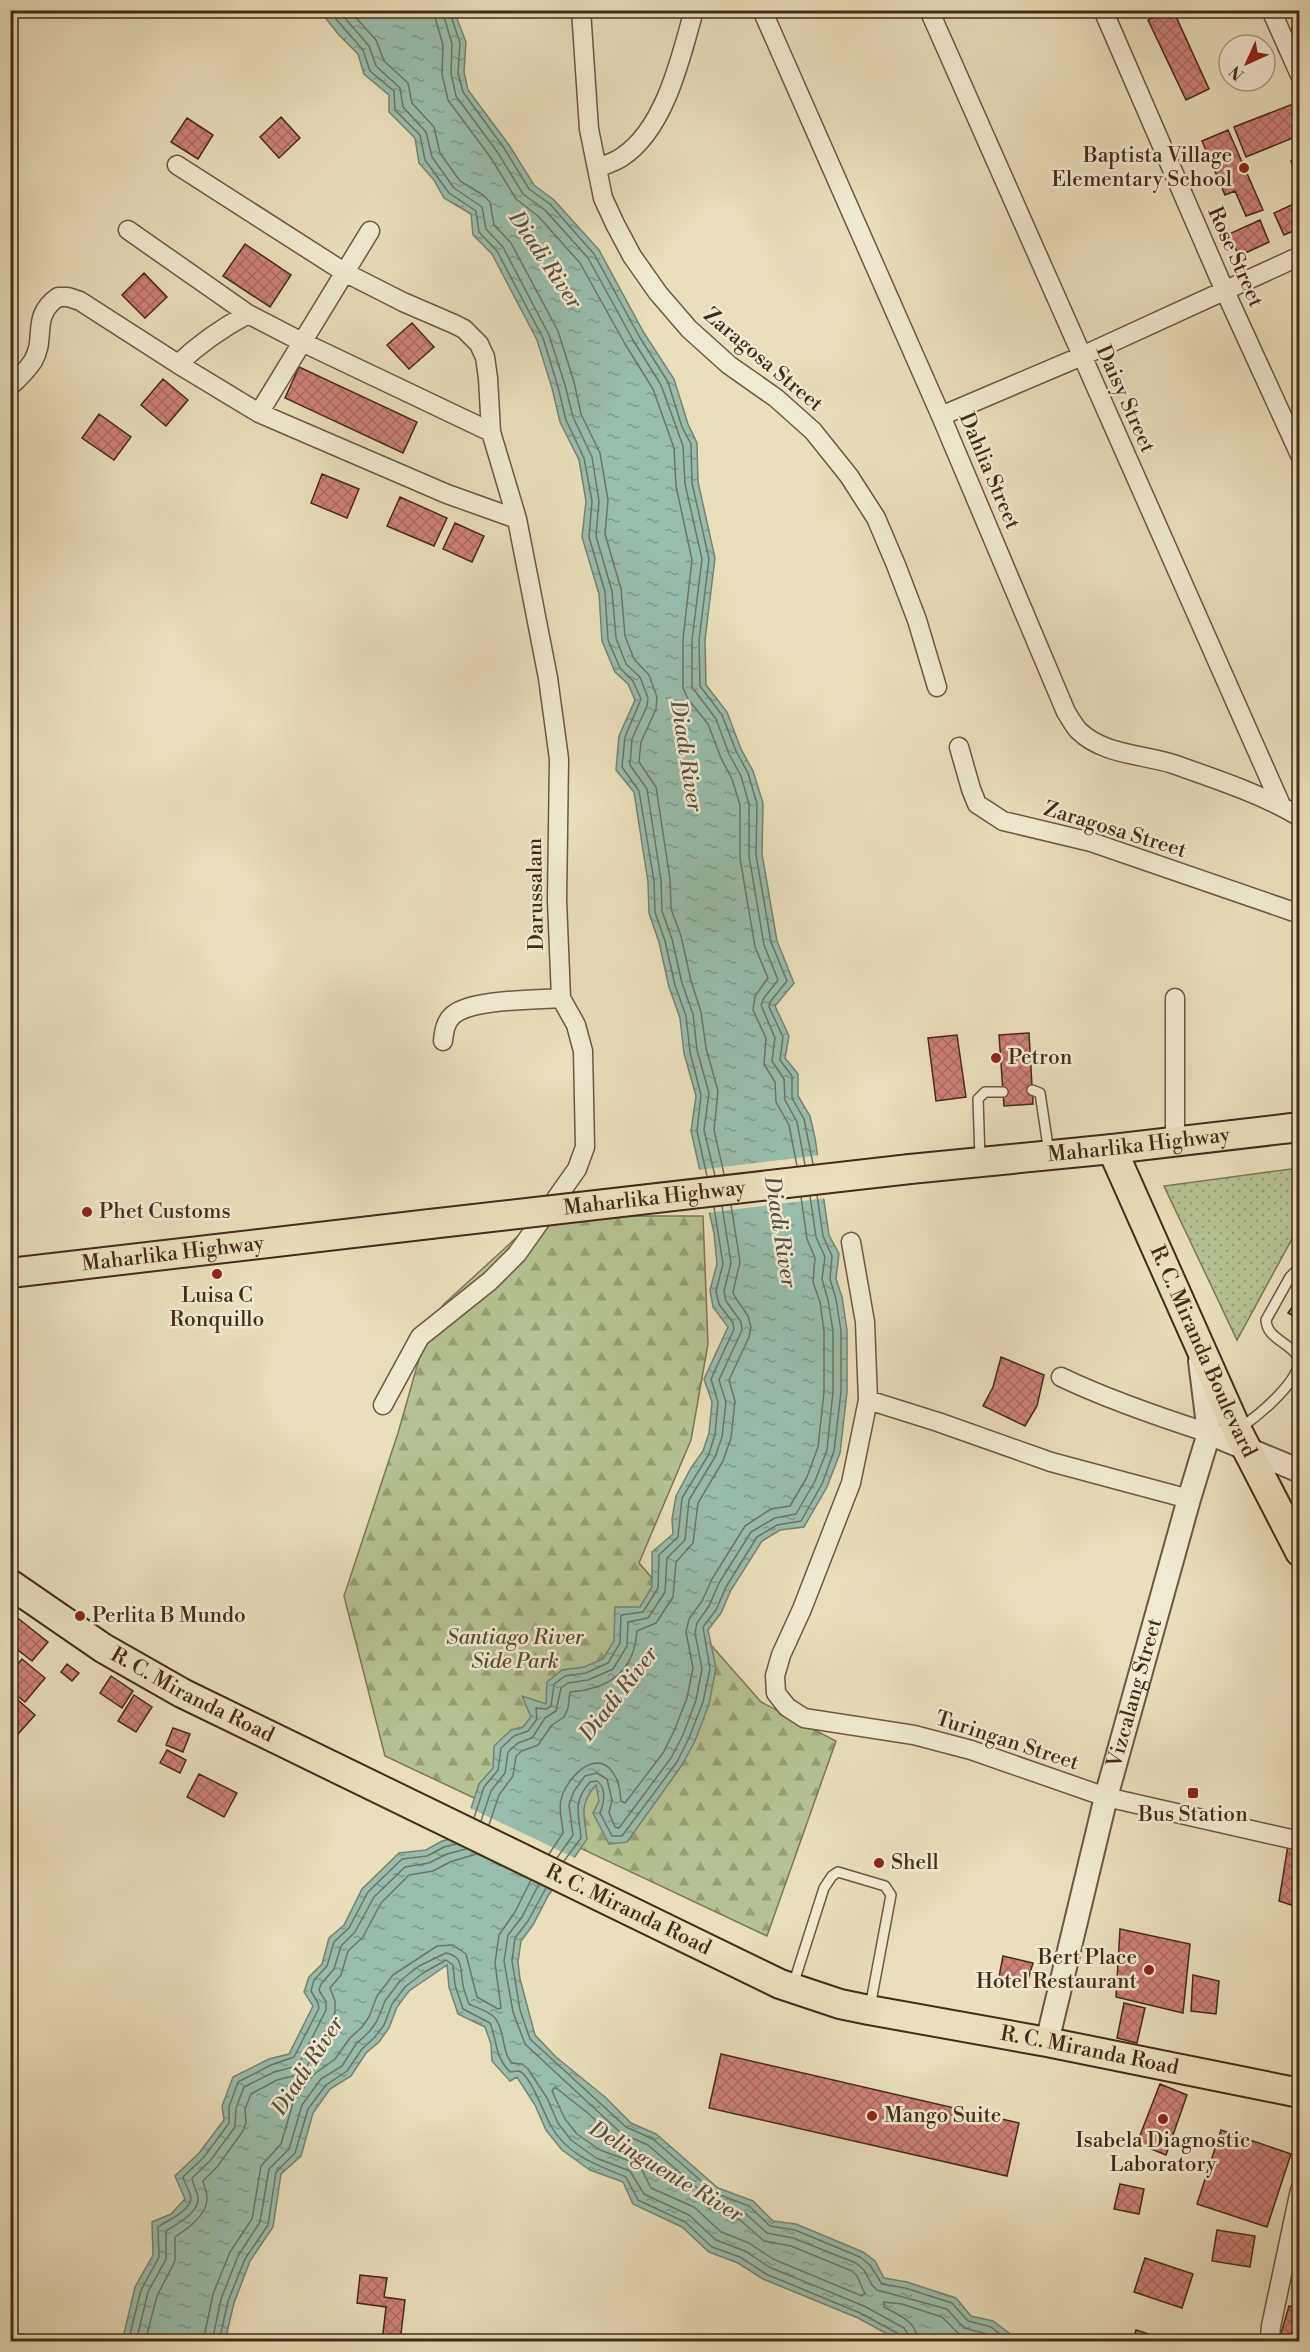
<svg xmlns="http://www.w3.org/2000/svg" width="1310" height="2352" font-family="'Libre Bodoni',serif">
  <style>
    .grass { fill: url(#grass-dots); stroke: #7d7655; stroke-width: 1.5 }
    .forest { fill: url(#forest-firs); stroke: #7d7655; stroke-width: 1.5 }
    .water { fill: url(#water-ripples); stroke: #778271; stroke-width: 1.5 }
    .pier { fill: #e9dfba }
    .lines { fill: none; stroke-linecap: round; stroke-linejoin: round }
    .shore { stroke: #6e7462; stroke-width: 1.5 }
    .building { fill: url(#building-cross-hatch); stroke: #452a19; stroke-width: 1.5 }
    .service-casing { stroke: #6e5741; stroke-width: 12 }
    .minor-casing { stroke: #6e5741; stroke-width: 21 }
    .tertiary-casing { stroke: #6e5741; stroke-width: 26 }
    .primary-casing { stroke: #452a19; stroke-width: 32 }
    .service { stroke: #f1ead2; stroke-width: 9 }
    .minor { stroke: #f1ead2; stroke-width: 18 }
    .tertiary { stroke: #f1ead2; stroke-width: 22 }
    .primary { stroke: #e9dfba; stroke-width: 28 }
    .primary-bridge-casing { stroke: #452a19; stroke-width: 32; stroke-linecap: butt }
    .primary-bridge { stroke: #e9dfba; stroke-width: 28 }
    .poi-dot { fill: #8f2418; stroke: #f1ead2; stroke-width: 2 }
    .labels { text-anchor: middle; dominant-baseline: central; stroke-width: 5; stroke-linejoin: round; paint-order: stroke }
    .poi-label { font-size: 21px; fill: #452a19; stroke: #f1ead2; text-anchor: start }
    .street-label { font-size: 21px; fill: #452a19; stroke: #f1ead2 }
    .park-label { font-size: 21px; font-style: italic; fill: #5b4831; stroke: #f1ead2 }
    .water-label { font-size: 22px; font-style: italic; fill: #5a4f3e; stroke: #f1ead2 }
  </style>
  <defs>
    <pattern id="grass-dots" width="8" height="8" patternUnits="userSpaceOnUse" patternTransform="scale(1.5)"><rect width="8" height="8" fill="#b5c291"/><path d="M2 2h.1M6 6h.1" fill="none" stroke="#959e76" stroke-width="1.8" stroke-linecap="round"/></pattern>
    <pattern id="forest-firs" width="22" height="20" patternUnits="userSpaceOnUse" patternTransform="scale(1.5)"><rect width="22" height="20" fill="#b5c291"/><path d="M5 1l3.5 6h-7zM16 11l3.5 6h-7z" fill="#959e76"/></pattern>
    <pattern id="water-ripples" width="26" height="14" patternUnits="userSpaceOnUse" patternTransform="scale(1.5)"><rect width="26" height="14" fill="#98bdac"/><path d="M2 4q2-2 4 0t4 0M15 11q2-2 4 0t4 0" fill="none" stroke="#7e9a8b"/></pattern>
    <pattern id="building-cross-hatch" width="8" height="8" patternUnits="userSpaceOnUse" patternTransform="scale(1.5)"><rect width="8" height="8" fill="#ce8178"/><path d="M0 0l8 8M0 8l8-8" fill="none" stroke="#a96a62"/></pattern>
  </defs>
  <rect width="100%" height="100%" fill="#e9dfba"/>
  <filter id="stains"><feTurbulence type="fractalNoise" baseFrequency=".00333" numOctaves="4"/><feColorMatrix values="0 0 0 0 .2 0 0 0 0 .09 0 0 0 0 .02 0 0 0 .5 -.17"/></filter>
  <radialGradient id="worn" r=".72"><stop offset=".6" stop-color="#630" stop-opacity="0"/><stop offset="1" stop-color="#630" stop-opacity=".3"/></radialGradient>
  <path class="grass" d="M1299,1168V1226L1237,1340L1164,1186Z"/>
  <path class="forest" d="M540,1216H703L708,1344L691,1440L639,1563L761,1702L836,1741L767,1936L385,1756L344,1596L398,1433L429,1324L444,1304Z"/>
  <path class="water" d="M320,11H454L466,42L464,72L468,90L509,145L534,185L554,200L599,250L644,333L674,379L688,424L697,443L698,482L715,558L705,640L706,685L727,712L741,749L753,771L763,803L762,854L777,941L794,983L775,1006L789,1036L785,1058L798,1074V1096L810,1116L815,1138L829,1235L839,1254L836,1279L842,1297L847,1330V1392L840,1453L827,1487L804,1527L780,1530L762,1541L731,1590L721,1613L708,1630L716,1668L709,1704L695,1741L682,1765L627,1842L609,1844L593,1813L599,1801L596,1785C579,1804 584,1815 587,1839L548,1896L533,1925L521,1941L518,1962L520,1979L535,2035L556,2057L605,2097L631,2123L656,2134L718,2188L753,2201L773,2221L796,2224L863,2252L875,2261L884,2278L907,2282L956,2298L971,2316L993,2321L1013,2336L1025,2341H900L858,2318L763,2279L738,2263L709,2252L682,2227L633,2204L623,2182L590,2170L562,2150L546,2130L535,2105L517,2077L510,2081L492,2061L491,2044L485,2027L458,2014L449,1987L447,1965L409,1991L397,2007L389,2028L379,2042L366,2053L351,2076L330,2089L313,2113L301,2156L281,2174L273,2227L250,2261L234,2303L225,2341L122,2342L135,2287L153,2255L152,2222L171,2214L185,2199L175,2176L199,2153L224,2120L222,2106L233,2077L269,2059L289,2054L313,2006L304,1992L309,1977L322,1964L329,1938L344,1925L362,1889L399,1853L426,1850L442,1841L462,1836L479,1784L493,1768L494,1746L511,1730L523,1727L531,1717L522,1696L546,1704L547,1682L562,1670L584,1667L603,1659L614,1641L615,1607H640L652,1587V1552L673,1534L672,1519L676,1496L691,1468L703,1451L709,1433L712,1402L704,1379L728,1327L713,1307L710,1290L717,1264L714,1233L691,1131L696,1096L684,1053L680,1018L669,987L659,942L649,913L648,882L634,792L616,770L619,736L635,700L628,684L615,672L602,641L599,594L582,537L586,501L579,460L560,422L552,388L537,340L492,254L473,235L471,214L444,198L434,180L419,163L415,138L389,112V95L364,74L358,54L339,35Z"/>
  <path class="pier" d="M821,1155L827,1198L706,1213L697,1170Z
    M468,1807L577,1859L555,1891L444,1837L460,1834Z"/>
  <g class="lines">
    <path class="shore" d="M328,10L363,50L370,71L394,91L395,110L420,135L425,160L449,193L476,211L479,232L497,251L543,338L558,387L566,420L584,458L592,501L589,537L605,592L608,640L620,668L633,681L641,699L625,737L622,767L639,791L654,881L655,912L665,941L675,985L686,1016L690,1052L701,1095L697,1131L707,1176
      M338,10L369,46L376,66L400,88L403,107L426,132L432,157L454,188L482,207L486,229L503,247L549,335L565,385L573,417L592,457L599,501L596,536L612,591L616,638L626,664L640,677L648,698L647,706L632,739L630,765L647,789L661,880L662,911L672,939L682,983L693,1014L697,1050L709,1093L704,1130L715,1176
      M349,10L376,40L384,61L408,83L412,103L434,127L440,153L460,181L483,195L490,202L494,225L511,243L558,331L574,382L581,414L600,453L608,500L605,534L621,589L625,636L634,659L649,675L657,697L656,709L641,742L639,762L656,787L670,879L671,909L681,936L691,981L701,1012L706,1048L718,1091L714,1130L724,1174
      M433,10L443,45L442,74L448,100L491,158L516,199L538,216L580,263L625,344L653,389L674,448L676,486L692,560L683,639V688L688,699L708,724L721,758L732,779L740,805V858L755,947L768,978L755,996L753,1010L766,1038L764,1064L775,1082L776,1102L789,1125L797,1166
      M442,10L452,44L451,73L456,96L498,153L523,194L545,210L588,258L633,340L661,385L683,446L685,484L702,559L692,640V687L716,719L729,754L741,776L749,804V856L764,945L778,980L764,998L761,1005L775,1038L772,1061L784,1079L785,1100L797,1122L805,1165
      M449,10L460,43L458,73L463,92L504,148L529,189L550,204L594,254L639,336L668,382L682,427L691,444L692,483L709,559L699,640L700,686L722,715L736,751L748,773L757,804L756,855L771,942L787,981L770,1002L769,1007L783,1037L780,1060L792,1076V1098L804,1119L813,1164
      M474,1818L484,1787L498,1770L501,1748L514,1736L528,1731L537,1719L536,1708L546,1709L551,1706L554,1684L565,1676L586,1673L608,1663L620,1643L621,1615L643,1612L658,1588L659,1555L678,1537L682,1498L709,1454L715,1434L718,1402L711,1379L734,1329L733,1323L719,1304L716,1291L723,1264L714,1207
      M481,1821L491,1791L505,1773L508,1752L518,1743L532,1738L545,1718L556,1711L561,1688L568,1683L588,1680L613,1669L627,1646L628,1622L648,1618L665,1592L667,1558L685,1540L689,1500L715,1457L722,1437L726,1402L719,1380L742,1330L741,1322L726,1301L724,1291L731,1263L722,1206
      M489,1825L499,1795L513,1776L516,1756L522,1751L538,1745L552,1725L564,1717L568,1708L570,1692C576,1691 583,1691 589,1689C620,1682 635,1662 637,1631L656,1623L673,1597L676,1562L693,1543L698,1503L723,1461L731,1438L735,1401L729,1380L749,1337L751,1327L748,1316L735,1297L733,1292L740,1262L731,1205
      M549,1854L563,1833C563,1823 558,1811 561,1800C566,1777 600,1743 616,1778C620,1784 620,1793 621,1801L625,1803L663,1753L674,1731L687,1698L693,1668L686,1632L689,1619L702,1601L712,1579L745,1526L771,1509L790,1506L807,1477L818,1447L824,1392V1331L820,1302L813,1282L815,1258L807,1239L801,1197
      M557,1858L573,1835L569,1805L574,1791L585,1776L597,1773L607,1779L612,1800L609,1813L615,1827L619,1828L671,1758L683,1735L696,1700L702,1669L695,1633L697,1623L709,1606L719,1583L751,1532L775,1518L796,1514L815,1481L827,1450L833,1392V1331L828,1300L822,1279L825,1257L816,1237L810,1196
      M564,1861L581,1838C579,1813 572,1803 590,1782L597,1781C607,1788 604,1803 600,1813L612,1836H622L677,1762L689,1738L703,1702L710,1669L703,1627L716,1610L726,1587L757,1537L777,1525L801,1521L822,1484L834,1451L841,1392V1331L836,1299L830,1279L832,1256L823,1236L817,1195
      M539,1884L522,1917L508,1935L504,1961L513,2012L525,2044L621,2133L648,2145L710,2199L745,2213L767,2233L793,2238L856,2263L864,2270L872,2285L877,2290L947,2309L964,2328L987,2334L998,2342
      M546,1888L528,1921L515,1938L512,1961L520,2010L530,2039L626,2127L653,2139L715,2193L749,2206L770,2226L795,2230L860,2257L870,2265L882,2284L905,2288L952,2303L968,2321L991,2327L1010,2342
      M555,2087L589,2114L617,2141L643,2153L707,2207L740,2220L764,2241L791,2246L852,2271L857,2276L865,2294L862,2296L773,2259L749,2243L721,2232L694,2207L651,2188L642,2170L635,2163L600,2150L577,2134L565,2119L552,2091Z
      M128,2342L141,2290L159,2257L158,2227C166,2221 189,2212 191,2199C191,2192 184,2183 183,2177L204,2157L229,2123V2107L238,2082L271,2065L294,2057L319,2008L318,2003L311,1991L314,1980L327,1966L334,1942L349,1928L368,1892L402,1859L427,1856L444,1847L456,1844
      M136,2342L148,2292L166,2259V2231C176,2224 200,2213 198,2197C197,2191 193,2185 192,2178L210,2161L235,2127L236,2108L244,2087L274,2072L293,2067L300,2062L326,2010V2002L319,1990L321,1984L334,1969L341,1946L355,1932L374,1897L405,1867L429,1863L447,1854L466,1849
      M145,2342L157,2296L175,2261V2237C187,2229 206,2216 207,2200C208,2193 204,2187 203,2181L217,2167L243,2131L246,2123L245,2109L251,2094L277,2080L297,2075L306,2068L335,2013V2001L330,1988L341,1975L348,1951L363,1937L381,1903L409,1875L433,1871L450,1862L476,1854
      M203,2342L213,2294L230,2252L252,2219L261,2166L281,2144L293,2103L313,2075L335,2059L350,2038L362,2027L369,2017L377,1996L393,1975L437,1946L453,1945L466,1954L477,1997L498,2009L501,2008L495,1963L499,1935L515,1912L531,1880
      M212,2342L221,2299L238,2256L260,2222L269,2169L289,2149L302,2105L321,2079L342,2066L356,2044L369,2032L377,2021L385,2001L400,1981L419,1966L446,1953C464,1956 460,1971 463,1985C464,1991 467,1998 469,2004C477,2008 489,2011 495,2018C506,2032 501,2051 512,2063L522,2064L528,2069L547,2098L558,2123L571,2140L596,2158L630,2171L644,2194L689,2215L716,2240L745,2251L769,2267L864,2306L904,2328L908,2334L909,2342
      M219,2342L228,2301L245,2259L268,2225L276,2172L295,2153L308,2109L326,2085L347,2071L362,2049L375,2037L384,2025L392,2004L405,1987L423,1973L446,1960L453,1965L455,1985L463,2009L490,2023C498,2044 494,2055 510,2072C510,2072 518,2071 519,2071C530,2074 545,2116 551,2126C567,2155 597,2165 626,2177L638,2200L685,2222L712,2247L740,2257L766,2274L860,2313L899,2334L902,2342
      M918,2342C917,2321 900,2316 884,2307V2302L902,2304L942,2317L960,2335L982,2342"/>
  </g>
  <path class="building" d="M1169,10H1173L1209,89L1186,100L1148,20Z
    M1298,102L1300,135L1246,157L1234,127Z
    M281,117L300,138L279,158L260,137Z
    M187,118L213,135L198,159L171,142Z
    M1228,130L1263,210L1246,216L1235,191L1225,195L1202,141Z
    M1300,158V190L1291,161Z
    M1300,201V228L1284,235L1274,213Z
    M1260,220L1269,242L1239,256L1229,234Z
    M245,244L291,275L270,307L223,276Z
    M144,273L167,297L145,318L122,295Z
    M412,323L434,347L409,369L387,345Z
    M299,367L417,422L403,453L285,398Z
    M163,379L188,400L166,426L141,405Z
    M99,414L131,437L114,460L82,438Z
    M322,474L359,489L347,518L311,503Z
    M400,497L447,518L434,546L387,526Z
    M455,523L484,536L472,562L443,549Z
    M1029,1033L1033,1104L1004,1106L999,1035Z
    M957,1035L966,1097L936,1101L928,1038Z
    M1300,1295V1320L1288,1313Z
    M1001,1357L1044,1375L1037,1406L1025,1426L983,1406L993,1387Z
    M10,1612L48,1642L32,1661L10,1644Z
    M22,1659L45,1678L25,1702L10,1690V1674Z
    M67,1664L79,1673L72,1681L61,1672Z
    M111,1676L133,1691L122,1708L100,1693Z
    M10,1693L35,1715L10,1743Z
    M134,1695L152,1707L136,1732L118,1721Z
    M173,1728L190,1734L183,1752L166,1745Z
    M167,1750L186,1760L180,1773L160,1763Z
    M199,1774L237,1793L224,1817L187,1797Z
    M1288,1845L1300,1849V1908L1279,1901Z
    M1120,1929L1190,1944L1183,2013L1116,1997Z
    M1003,1956L1033,1963L1026,1986L998,1982Z
    M1193,1975L1219,1981L1216,2014L1191,2011Z
    M1124,2003L1145,2008L1137,2043L1117,2038Z
    M721,2054L1019,2123L1007,2176L709,2108Z
    M1160,2084L1187,2095L1166,2155L1137,2143Z
    M1221,2130L1291,2154L1267,2227L1197,2204Z
    M1120,2184L1144,2189L1139,2214L1114,2209Z
    M1217,2230L1255,2236L1250,2267L1212,2261Z
    M1145,2258L1193,2274L1182,2308L1134,2292Z
    M360,2275L387,2278L384,2297L405,2300L400,2342H382L386,2307L357,2303Z
    M1289,2306L1300,2309V2342L1280,2337Z
    M1136,2330L1164,2339L1163,2342H1132Z"/>
  <g class="lines">
    <g class="service-casing">
      <path id="service" d="M1032,1090L1040,1093L1049,1153
        M980,1158L978,1099L985,1092H1003
        M1240,1428C1255,1418 1310,1375 1296,1354C1286,1341 1267,1338 1266,1320L1290,1277L1300,1267
        M793,1985L824,1888L832,1876L838,1872L885,1886L891,1895L870,2007"/>
    </g>
    <g class="minor-casing">
      <path id="minor" d="M581,10L589,129L603,198L615,224L632,256L658,293L689,329L729,365L776,398L813,431L849,476L876,518L896,565L917,620L937,687
        M762,10L941,416L1066,712C1070,718 1074,726 1079,731C1104,755 1142,754 1173,764C1213,778 1264,795 1300,817
        M929,10L1281,805
        M1103,10L1224,289L1300,455
        M1271,10L1300,75
        M177,165L344,272L403,302L454,324L464,329L479,344L485,357L488,378L491,432L517,519L548,678L559,759L557,900L561,998L576,1025L583,1051L585,1147L577,1169L517,1254L490,1281L420,1337L383,1405
        M597,168C605,165 615,162 622,157C665,129 681,57 694,10
        M128,230L248,314L302,342L491,432
        M178,364C200,343 222,328 248,314
        M10,386C18,379 27,370 33,361C47,337 30,317 58,297H68L80,301L178,364L259,413L447,494L517,519
        M259,413L370,231
        M941,416L1082,356L1300,256
        M959,747L971,789L977,804L1003,821L1091,842L1300,914
        M1175,998V1141
        M443,1041C444,1032 445,1022 453,1015C472,999 535,1000 561,998
        M851,1242L865,1322L868,1400L851,1483L802,1609L781,1655L775,1676L776,1693L787,1707L804,1718L914,1735L971,1750L1106,1797L1300,1841
        M1061,1377C1109,1400 1159,1417 1209,1433
        M868,1400L938,1422L1051,1462L1189,1499
        M1272,2342L1270,2337L1271,2326L1300,2190"/>
    </g>
    <g class="tertiary-casing">
      <g id="tertiary">
        <path d="M1209,1433L1300,1471"/>
        <path id="s1" d="M1047,2042L1106,1797L1189,1499L1209,1433L1200,1361"/>
      </g>
    </g>
    <g class="primary-casing">
      <g id="primary">
        <path id="s2" d="M1112,1149L1237,1430L1300,1552"/>
        <path id="s3" d="M910,1169L1112,1149L1300,1127"/>
        <path id="s4" d="M10,1273L430,1224"/>
        <path id="s5" d="M10,1584L103,1648L182,1693L780,1984L840,2004L869,2010L1047,2042L1300,2093"/>
      </g>
    </g>
    <use href="#service" class="service"/>
    <use href="#minor" class="minor"/>
    <use href="#tertiary" class="tertiary"/>
    <use href="#primary" class="primary"/>
    <g class="primary-bridge-casing">
      <g id="primary-bridge">
        <path id="s6" d="M430,1224L910,1169"/>
      </g>
    </g>
    <use href="#primary-bridge" class="primary-bridge"/>
  </g>
  <g class="poi-dot">
    <circle cx="1244" cy="168" r="6"/>
    <circle cx="996" cy="1058" r="6"/>
    <circle cx="87" cy="1212" r="6"/>
    <circle cx="217" cy="1274" r="6"/>
    <circle cx="80" cy="1616" r="6"/>
    <rect x="1187" y="1787" width="12" height="12" rx="3"/>
    <circle cx="879" cy="1863" r="6"/>
    <circle cx="1149" cy="1970" r="6"/>
    <circle cx="872" cy="2116" r="6"/>
    <circle cx="1163" cy="2119" r="6"/>
  </g>
  <g class="labels">
    <g class="poi-label">
      <text x="1232" y="156" text-anchor="end">Baptista Village<tspan x="1232" dy="24">Elementary School</tspan></text>
      <text x="1008" y="1058">Petron</text>
      <text x="99" y="1212">Phet Customs</text>
      <text x="217" y="1296" text-anchor="middle">Luisa C<tspan x="217" dy="24">Ronquillo</tspan></text>
      <text x="92" y="1616">Perlita B Mundo</text>
      <text x="1193" y="1815" text-anchor="middle">Bus Station</text>
      <text x="891" y="1863">Shell</text>
      <text x="1137" y="1958" text-anchor="end">Bert Place<tspan x="1137" dy="24">Hotel Restaurant</tspan></text>
      <text x="884" y="2116">Mango Suite</text>
      <text x="1163" y="2141" text-anchor="middle">Isabela Diagnostic<tspan x="1163" dy="24">Laboratory</tspan></text>
    </g>
    <g class="street-label">
      <text transform="translate(1235 257) rotate(66)">Rose Street</text>
      <text transform="translate(763 360) rotate(40)">Zaragosa Street</text>
      <text transform="translate(1125 399) rotate(66)">Daisy Street</text>
      <text transform="translate(989 471) rotate(67)">Dahlia Street</text>
      <text transform="translate(1115 830) rotate(17)">Zaragosa Street</text>
      <text transform="translate(536 894) rotate(-91)">Darussalam</text>
      <text stroke="none"><textPath href="#s3" startOffset="230">Maharlika Highway</textPath></text>
      <text stroke="none"><textPath href="#s6" startOffset="226">Maharlika Highway</textPath></text>
      <text stroke="none"><textPath href="#s4" startOffset="164">Maharlika Highway</textPath></text>
      <text stroke="none"><textPath href="#s2" startOffset="222">R. C. Miranda Boulevard</textPath></text>
      <text stroke="none"><textPath href="#s1" startOffset="360">Vizcalang Street</textPath></text>
      <text stroke="none"><textPath href="#s5" startOffset="214">R. C. Miranda Road</textPath></text>
      <text transform="translate(1007 1741) rotate(18)">Turingan Street</text>
      <text stroke="none"><textPath href="#s5" startOffset="700">R. C. Miranda Road</textPath></text>
      <text stroke="none"><textPath href="#s5" startOffset="1186">R. C. Miranda Road</textPath></text>
    </g>
    <g class="park-label">
      <text x="515" y="1638">Santiago River<tspan x="515" dy="24">Side Park</tspan></text>
    </g>
    <g class="water-label">
      <text transform="translate(545 260) rotate(56)">Diadi River</text>
      <text transform="translate(686 756) rotate(81)">Diadi River</text>
      <text transform="translate(780 1232) rotate(81)">Diadi River</text>
      <text transform="translate(619 1694) rotate(-52)">Diadi River</text>
      <text transform="translate(308 2066) rotate(-57)">Diadi River</text>
      <text transform="translate(666 2172) rotate(31)">Delinguente River</text>
    </g>
  </g>
  <rect width="1310" height="2352" fill="none" stroke="#e9dfba" stroke-width="36"/>
  <rect x="12" y="12" width="1286" height="2328" fill="none" stroke="#452a19" stroke-width="3"/>
  <rect x="18" y="18" width="1274" height="2316" fill="none" stroke="#452a19" stroke-width="1.5"/>
  <g transform="translate(1247 63) rotate(225)"><circle r="28" fill="#f1ead2" stroke="#ac9d88" stroke-width="1.5"/>
  <path d="M0-4.5L10 22L0 15L-10 22Z" fill="#8f2418"/>
  <text y="-9" font-size="16" font-weight="bold" text-anchor="middle" fill="#452a19">N</text>
  </g>
  <rect width="100%" height="100%" filter="url(#stains)"/>
  <rect width="100%" height="100%" fill="url(#worn)"/>
</svg>
